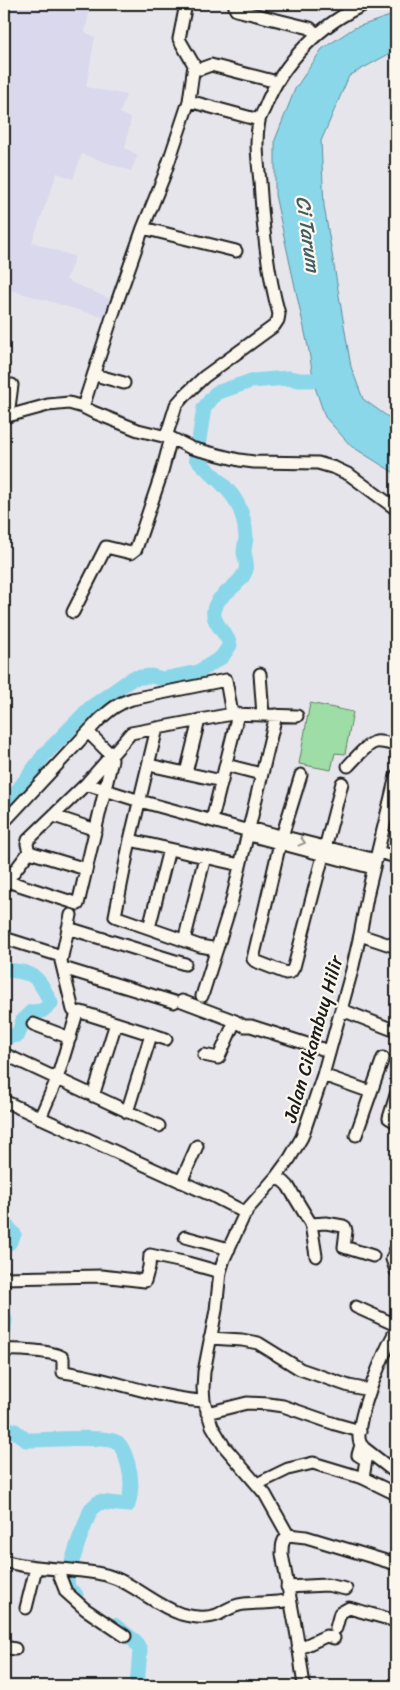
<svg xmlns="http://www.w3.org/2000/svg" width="400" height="1690" font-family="Sriracha,sans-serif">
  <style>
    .built { fill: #d9d8ec }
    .green { fill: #9edda5; stroke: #5d7c60 }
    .water { fill: #8ad7ea; stroke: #5e8c98 }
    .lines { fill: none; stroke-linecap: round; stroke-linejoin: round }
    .river { stroke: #8ad7ea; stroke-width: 15 }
    .minor-casing { stroke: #1c1c1c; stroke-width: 15 }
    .minor { stroke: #fbf7ec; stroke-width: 11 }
    .oneway { stroke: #97948e }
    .labels { text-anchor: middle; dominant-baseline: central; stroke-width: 4.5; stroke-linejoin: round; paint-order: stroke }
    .street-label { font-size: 19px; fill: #1c1c1c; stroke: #fbf7ec }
    .water-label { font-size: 20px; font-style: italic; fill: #425d64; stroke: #fbf7ec }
  </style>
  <rect width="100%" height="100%" fill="#e7e5ec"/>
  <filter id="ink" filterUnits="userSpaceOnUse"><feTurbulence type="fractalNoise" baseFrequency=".02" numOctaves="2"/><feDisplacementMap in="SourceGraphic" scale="10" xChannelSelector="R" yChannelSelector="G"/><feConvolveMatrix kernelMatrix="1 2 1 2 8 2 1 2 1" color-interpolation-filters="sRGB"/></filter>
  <g filter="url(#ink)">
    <path class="built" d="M11,4H91L85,32L95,37L86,87L126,95L120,113L131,119L125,148L138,155L131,171L82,154L73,179L57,173L32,242L75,257L66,280L115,301L109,319L4,288V57L7,48L4,46V12Z"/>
    <path class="green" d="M310,703L353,712L345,754L335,753L331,770L299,764Z"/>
    <path class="water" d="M396,14V50L349,76L321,141L324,206L351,367L363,399L391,419H396V474L351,446L325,417L314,384L309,351L275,195V140L295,89L322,49L354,28Z"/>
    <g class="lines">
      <path class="river" d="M4,809L44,755L90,708L133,678L151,676L163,679L198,672L222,657L230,645C227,633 216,627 214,616C211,597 237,589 244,574C249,566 245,560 244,552C244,547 246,542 246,537C243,494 222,486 196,458L204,408L216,393L251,381L288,378L300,380H313L332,377
        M4,970C35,972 37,975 51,1003L42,1011L31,1012L23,1020L18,1035L6,1037L4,1035
        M4,1223L14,1234L9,1243L4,1244
        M4,1317L5,1320L4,1330
        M4,1427L15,1431L26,1440C45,1441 105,1434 118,1443C123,1448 126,1457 128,1464C132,1478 132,1491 128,1505L99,1502L91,1509L79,1540L67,1577L68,1588L76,1595
        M114,1625L135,1641L140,1650L137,1686"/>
      <g class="minor-casing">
        <path id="minor" d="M236,4L235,8L236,10L310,28L317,35
          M194,65L197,69H200L211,65L277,82
          M189,101L259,120
          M143,228L236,251
          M95,375L124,383
          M83,407L115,308L143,228L164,176L189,101L194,65L179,39L186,4
          M8,415L12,385
          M4,417L48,405L69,403L83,407L93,412L138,430L171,438L191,448L239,460L254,462L318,463L335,468L350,475L396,509
          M166,437L176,405L184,396L204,377L274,326L278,320L279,314C267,271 263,227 260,182C258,162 255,141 259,121C260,116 263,112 265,107C282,63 322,22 366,4
          M73,612L106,547L131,553L136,549L161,475L171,438
          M260,674L263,715
          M157,728L130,840L115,916L117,917L200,946L217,949
          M149,765L222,781
          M226,765L261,774
          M348,766C354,760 368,743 376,742C382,741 390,744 396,745
          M186,773L199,720
          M301,775L280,843L253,959L255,961L286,973L291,972L294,967L342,783
          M86,784L140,801L249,831
          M54,816L96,830
          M212,820L238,714
          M4,822L99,720C110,710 118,703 132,699L226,680L232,714
          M130,840L240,865
          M29,852L7,881L78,904L112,760L111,755L88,732
          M378,852L396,857
          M373,868L253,836L249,831L253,829L376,860
          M86,869L29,852L27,844L28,840L86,784L131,733L232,714L297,716
          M68,928L185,964
          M149,928L169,849
          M360,935L396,947
          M4,938L61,956
          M184,941L205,857
          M63,968L174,1002
          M202,996L231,904L276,715
          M182,1001L235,1021
          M342,1010L396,1031
          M77,1013L81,1012L166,1039
          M33,1024L70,1038
          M4,1054L159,1126
          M204,1055L218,1058L219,1057L235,1021L244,1026H251L329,1051
          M323,1075L371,1092
          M396,1095L389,1118L396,1122
          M93,1096L116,1023
          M4,1101L215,1197L246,1213
          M127,1112L151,1035
          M40,1118L57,1079L77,1013L73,1010L61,961L71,915
          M356,1135L383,1058
          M276,1177L284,1182L288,1186L311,1224L316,1256
          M181,1182L197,1146
          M311,1224L326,1223L343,1226L345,1227L346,1231L344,1247L373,1256
          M185,1237L229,1249
          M396,1249L392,1259L396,1271
          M4,1278L101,1276L145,1281L149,1267L150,1255L188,1263L220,1272
          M356,1307L396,1325
          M396,1330C384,1352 358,1413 359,1438C359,1442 361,1445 364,1448L396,1473
          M210,1338L242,1340L258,1343L300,1369L349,1386L370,1390
          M4,1350C15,1349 56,1351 63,1358V1372C110,1378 158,1399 204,1401
          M207,1413L247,1403L269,1404L283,1406L335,1424L360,1431
          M361,1445L358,1455L366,1460L363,1478
          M257,1484L288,1469L313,1463L363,1478L396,1494
          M288,1535L265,1494L224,1446L212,1426L204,1401L203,1388L204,1372L216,1310L220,1272L224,1259L246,1211L276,1177L290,1158L302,1137L323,1075L352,970L360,935L368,892L396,776
          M4,1561C37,1571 72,1567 106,1575C134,1583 154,1605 181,1614C192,1617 208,1619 219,1614C228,1609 234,1605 244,1604C259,1602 274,1604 289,1600
          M57,1569L66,1592L85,1609L125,1636
          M287,1587L327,1585L346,1589
          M26,1608L36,1568
          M336,1628L340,1613L349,1608L396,1621
          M4,1647L15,1649
          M298,1649L326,1636L334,1638
          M304,1686L297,1636L282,1554C282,1546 282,1541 288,1535L306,1537L396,1564"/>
      </g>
      <use href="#minor" class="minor"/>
    </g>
    <defs><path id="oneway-chevron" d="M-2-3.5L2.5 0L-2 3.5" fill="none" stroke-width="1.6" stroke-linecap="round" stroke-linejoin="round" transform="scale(1.25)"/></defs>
    <use class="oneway" href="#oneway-chevron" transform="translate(302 842) rotate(15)"/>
  </g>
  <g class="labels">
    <g class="street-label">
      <text transform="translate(313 1039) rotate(-74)">Jalan Cikambuy Hilir</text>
    </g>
    <g class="water-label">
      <text transform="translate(308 234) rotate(82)">Ci Tarum</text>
    </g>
  </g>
  <rect width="400" height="1690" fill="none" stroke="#fbf7ec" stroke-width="20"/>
  <rect x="10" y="10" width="380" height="1670" fill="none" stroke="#1c1c1c" stroke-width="2" filter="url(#ink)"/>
</svg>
